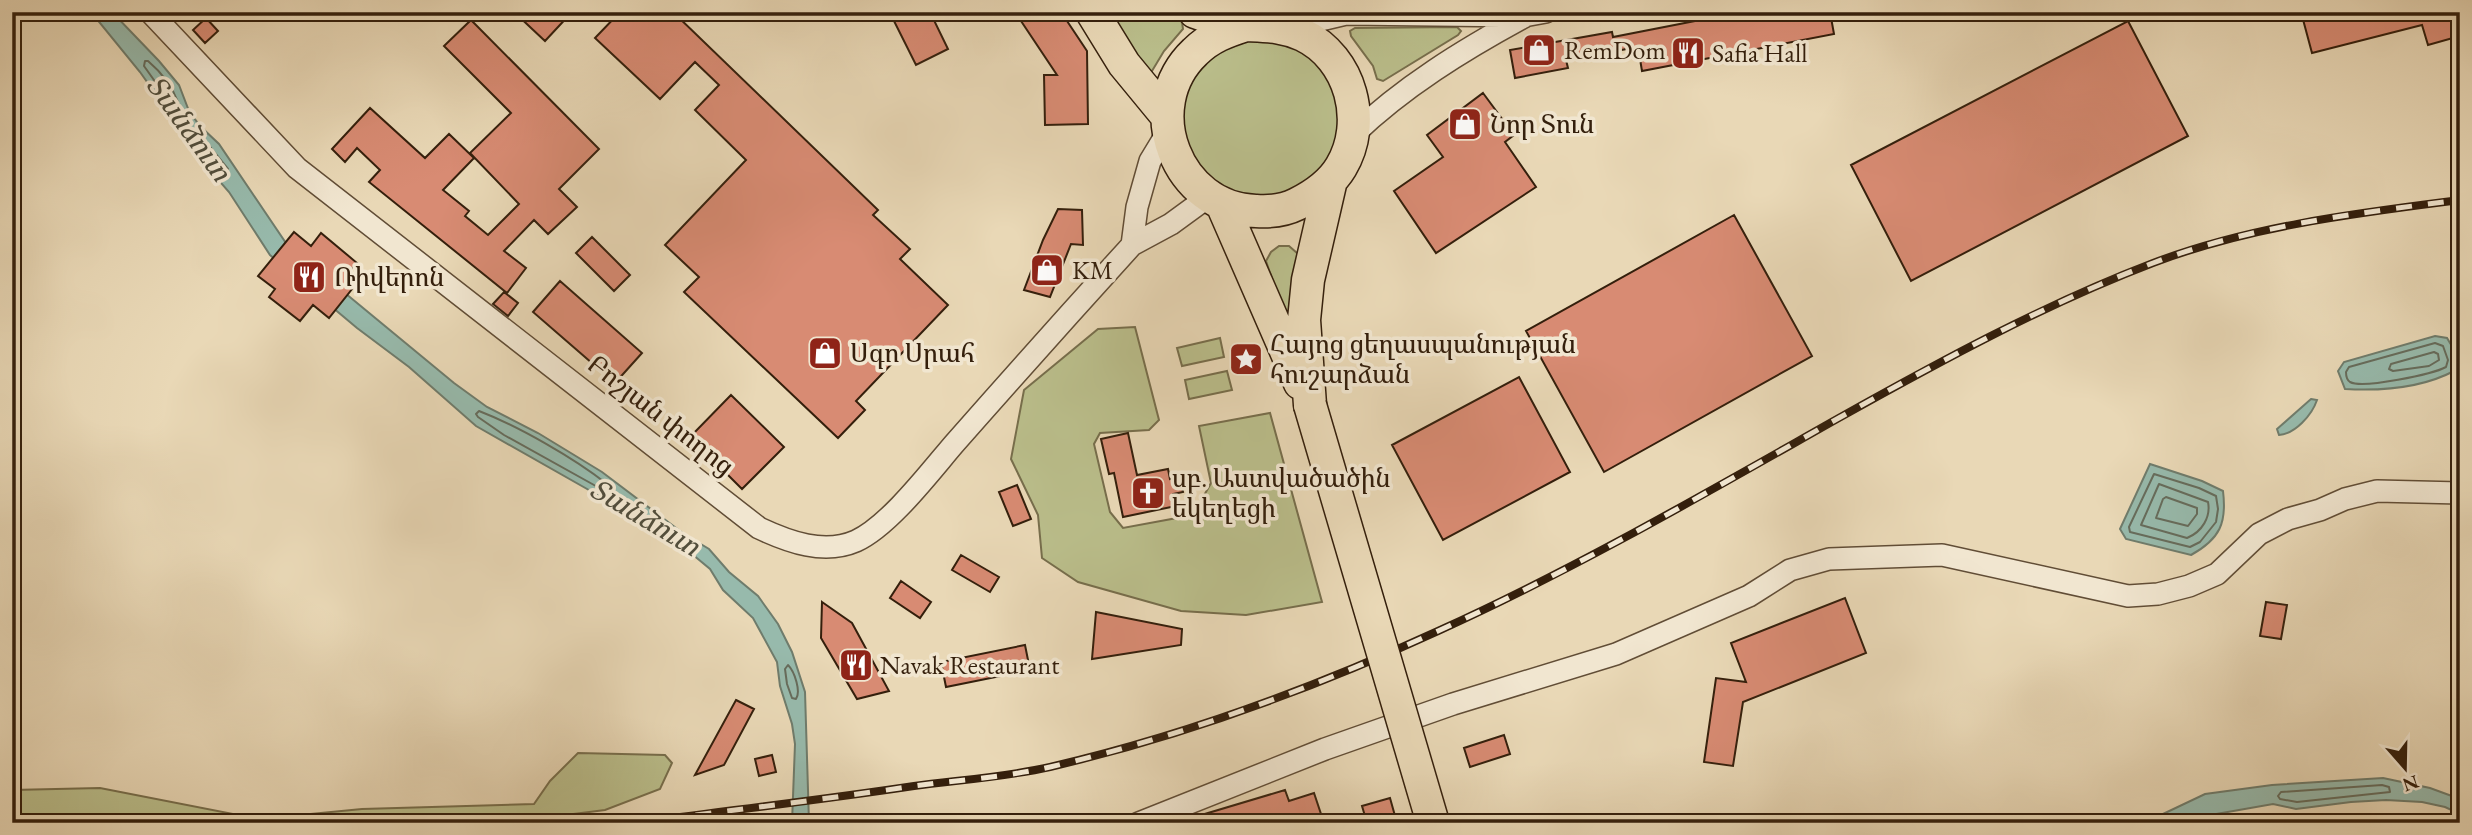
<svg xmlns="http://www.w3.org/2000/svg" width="2472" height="835" font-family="'EB Garamond','Noto Serif Armenian',serif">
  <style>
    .green { fill: #babe8b; stroke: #776e4c; stroke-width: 2 }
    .water { fill: #97baac; stroke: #6f7c6c; stroke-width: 2 }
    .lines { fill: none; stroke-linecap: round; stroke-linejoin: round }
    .shore { stroke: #666c5c; stroke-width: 2 }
    .building { fill: #d88b73; stroke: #341f0c; stroke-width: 2 }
    .minor-casing { stroke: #614d36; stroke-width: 24 }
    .highway-casing { stroke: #341f0c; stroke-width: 35 }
    .minor { stroke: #f1e6d0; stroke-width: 21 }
    .highway { stroke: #e9d8b6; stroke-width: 32 }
    .rail-casing { stroke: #341f0c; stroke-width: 8 }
    .rail { stroke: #f1e6d0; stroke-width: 5; stroke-dasharray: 16; stroke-linecap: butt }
    .highway-bridge-casing { stroke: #341f0c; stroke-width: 35; stroke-linecap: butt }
    .highway-bridge { stroke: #e9d8b6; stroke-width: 32 }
    .labels { text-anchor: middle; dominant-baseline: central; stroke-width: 7; stroke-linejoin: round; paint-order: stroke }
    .poi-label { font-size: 26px; fill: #341f0c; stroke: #f1e6d0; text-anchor: start }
    .street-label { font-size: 26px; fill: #341f0c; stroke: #f1e6d0 }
    .water-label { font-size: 28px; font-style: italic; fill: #524e3c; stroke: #f1e6d0 }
  </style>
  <rect width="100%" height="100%" fill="#e9d8b6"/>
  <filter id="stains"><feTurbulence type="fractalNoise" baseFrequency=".00286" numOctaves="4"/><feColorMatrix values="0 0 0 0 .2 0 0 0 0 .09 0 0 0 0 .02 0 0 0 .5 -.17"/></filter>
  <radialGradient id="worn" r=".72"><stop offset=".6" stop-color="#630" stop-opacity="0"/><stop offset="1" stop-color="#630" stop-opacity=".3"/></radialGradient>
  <path class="green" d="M1106,12C1124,12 1169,11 1182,22L1183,29L1164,51L1149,76Z
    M1457,27L1461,31L1458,35L1383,81L1377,79L1373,66L1351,36L1350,31L1355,28Z
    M1179 119a80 80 0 1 1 160 0a80 80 0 1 1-160 0Z
    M1279,246H1289L1297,253L1298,262L1289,306L1290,332L1266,261L1271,252Z
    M1135,327L1159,420L1149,430L1100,433L1094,444L1110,512L1123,528L1193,515L1211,483L1199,426L1270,413L1322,602L1246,615L1181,611L1078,582L1042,558L1038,515L1011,459L1024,390L1098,329Z
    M1220,338L1224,357L1182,366L1177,348Z
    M1227,371L1232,390L1189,399L1185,380Z
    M578,753L665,755L672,763L660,789L605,810L502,823H12V790L100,788L259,819L362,809L534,804L550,781Z"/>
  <path class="water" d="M91,12H112L159,61L179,85L189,111L200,126L219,144L288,246L454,383L487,407L538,433L602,472L684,534L709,549L729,572L758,596L778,624L792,652L805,692L809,823H792L795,744L792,724L780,686L777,662L753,618L723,590L710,569L686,549L610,502L476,426L409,367L357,328L270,255L229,192L208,168L140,72Z
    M2435,336L2447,338L2453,348L2454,371C2422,388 2381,391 2345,389L2338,371L2344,362Z
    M2311,399L2317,400C2312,415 2295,434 2279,435L2277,429Z
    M2150,464L2202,481L2223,491C2227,523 2220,539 2191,555L2126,539L2120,529Z
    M2383,778L2430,788L2460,799V814L2445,807L2422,802L2386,800L2351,802L2296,809L2273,804L2205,816L2185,823H2144L2205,794L2272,785Z"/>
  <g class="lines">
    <path class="shore" d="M145,61H148C161,72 172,86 178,102L176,105L171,104L144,66Z
      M203,142H206L228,169L227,174H222L201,146Z
      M2435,343L2443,346L2448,360L2446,367C2433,374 2363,389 2350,382C2347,380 2346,376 2346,372L2349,367Z
      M2434,352L2438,354L2439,360L2429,366L2393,371L2389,369L2391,364Z
      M479,411C518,426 574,458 607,484V488L603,490L504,435L478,417L476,414Z
      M2154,474L2199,488L2216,496L2218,509L2216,522L2200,542L2190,547L2130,532L2129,527Z
      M2159,484L2208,502C2211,517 2202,532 2187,538L2141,525Z
      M2166,497L2197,508V514L2188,526L2156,518L2163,499Z
      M788,665C795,672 801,692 796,699L792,698L787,684L785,669Z
      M2382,785L2389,787L2390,792L2297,802L2280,799L2278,796L2281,792Z"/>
  </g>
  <path class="building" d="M514,12H572L545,41Z
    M620,12H673L878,210L873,215L910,249L900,259L948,305L856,401L865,410L838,438L684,292L699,277L665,245L746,160L695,110L719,85L695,62L660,99L595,38Z
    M913,12H930L948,49L916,65L894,21Z
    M1015,12H1061L1087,51L1088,124L1045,125L1044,75H1057Z
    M1741,12H1830L1834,34L1642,71L1638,47L1566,60L1568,68L1515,78L1510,50L1612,32L1613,37Z
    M2301,12H2460V36L2428,45L2422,25L2312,53Z
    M206,18L218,31L205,43L193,30Z
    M471,20L599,149L559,189L577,207L548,234L534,220L504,251L526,268L507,293L369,182L380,170L357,148L345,162L332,149L370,108L425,158L449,134L474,158L443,190L469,211L465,216L488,235L519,204L470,153L511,113L444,46Z
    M2128,21L2188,136L1911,281L1851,165Z
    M1483,93L1514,135L1505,142L1536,187L1436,253L1394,191L1443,157L1427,135Z
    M1058,209L1082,210L1083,245L1071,244L1050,297L1024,290L1043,240Z
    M1734,215L1812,356L1604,472L1526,331Z
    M294,232L311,246L321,233L357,263L350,271L360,279L329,318L313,305L300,321L269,297L275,289L258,276Z
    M592,237L630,275L614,291L576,253Z
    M560,281L642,353L615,383L533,312Z
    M504,292L518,303L508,316L493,304Z
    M1519,377L1570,472L1443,540L1392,445Z
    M731,395L784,447L742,489L690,437Z
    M1128,433L1137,475L1168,469L1170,479L1180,477L1183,492L1173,494L1176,506L1123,517L1114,473L1109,474L1101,439Z
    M1017,485L1031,519L1013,526L999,492Z
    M961,555L999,577L990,592L952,570Z
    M901,581L931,602L920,618L890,598Z
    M1845,598L1866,653L1743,702L1733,766L1704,762L1716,678L1746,682L1731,643Z
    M822,602L852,623L889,691L857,699L821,638Z
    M2266,602L2287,605L2281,639L2260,636Z
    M1096,612L1182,629L1181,645L1092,659Z
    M1025,645L1030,670L946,687L941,662Z
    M736,700L754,709L724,765L695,775Z
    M1504,735L1510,754L1470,767L1464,748Z
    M772,755L776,772L759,776L755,759Z
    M1285,790L1289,801L1314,793L1324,823H1298L1296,816L1272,823H1189L1188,819Z
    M1390,798L1397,823H1367L1362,806Z"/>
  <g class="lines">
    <g class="minor-casing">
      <path id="minor" d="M150,12L297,168L759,528C789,542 824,555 856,541C889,526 930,472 954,444C1013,377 1072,311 1132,245L1171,224L1208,197
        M1287,28L1346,14L1524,16L1546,12
        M1353,135C1403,87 1463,50 1524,17
        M1132,245L1137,207L1150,161L1167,133
        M1139,823L1325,749L1453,704L1616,654L1749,596L1790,570L1829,559L1942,555L2128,596L2158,594L2189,586L2217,574L2259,534L2288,519L2320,510L2345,499L2377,491L2460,493"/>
    </g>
    <g class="highway-casing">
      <path id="highway" d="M1092,12L1124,64L1166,115
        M1195,12C1212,18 1229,24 1246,25C1267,26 1284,26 1303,35C1351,58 1368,122 1341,167C1331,184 1315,195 1297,204C1285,210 1270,212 1256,211C1177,209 1137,107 1195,52C1210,37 1227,31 1246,25
        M1222,204L1300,383
        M1310,405L1304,320L1308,280L1331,180"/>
    </g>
    <use href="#minor" class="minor"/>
    <use href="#highway" class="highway"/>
    <g class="rail-casing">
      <path id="rail" d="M632,823C726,811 820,800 914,786C959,780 1006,777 1050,767C1183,736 1314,688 1438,631C1575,569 1706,493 1837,419C1939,362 2043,305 2153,263C2250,226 2357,213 2460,200"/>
    </g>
    <use href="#rail" class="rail"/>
    <g class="highway-bridge-casing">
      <path id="highway-bridge" d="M1310,405L1433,823"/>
    </g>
    <use href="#highway-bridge" class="highway-bridge"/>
  </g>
  <defs>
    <g id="shop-square" transform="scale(1.75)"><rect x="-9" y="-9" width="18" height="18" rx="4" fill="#8f2418" stroke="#f1e6d0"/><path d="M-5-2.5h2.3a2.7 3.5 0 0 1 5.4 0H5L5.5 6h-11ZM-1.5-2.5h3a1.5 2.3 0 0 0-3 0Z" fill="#fff"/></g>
    <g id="restaurant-square" transform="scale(1.75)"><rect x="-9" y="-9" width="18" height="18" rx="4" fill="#8f2418" stroke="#f1e6d0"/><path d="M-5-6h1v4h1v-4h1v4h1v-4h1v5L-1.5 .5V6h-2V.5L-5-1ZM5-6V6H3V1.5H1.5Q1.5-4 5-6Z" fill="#fff"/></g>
    <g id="sight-square" transform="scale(1.75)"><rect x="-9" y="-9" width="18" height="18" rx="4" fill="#8f2418" stroke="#f1e6d0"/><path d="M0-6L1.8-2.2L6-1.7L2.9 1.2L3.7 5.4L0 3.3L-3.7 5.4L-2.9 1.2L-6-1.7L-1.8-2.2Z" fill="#fff"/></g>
    <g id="church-square" transform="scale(1.75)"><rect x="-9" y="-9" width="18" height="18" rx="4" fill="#8f2418" stroke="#f1e6d0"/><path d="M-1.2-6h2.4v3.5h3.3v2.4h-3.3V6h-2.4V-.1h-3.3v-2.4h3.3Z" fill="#fff"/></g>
  </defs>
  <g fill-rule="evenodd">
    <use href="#shop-square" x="1539" y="50"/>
    <use href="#restaurant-square" x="1688" y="53"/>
    <use href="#shop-square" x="1465" y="124"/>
    <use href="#shop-square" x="1047" y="270"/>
    <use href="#restaurant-square" x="309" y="277"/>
    <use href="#shop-square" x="825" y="353"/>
    <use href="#sight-square" x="1246" y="359"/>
    <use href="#church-square" x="1148" y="493"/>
    <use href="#restaurant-square" x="856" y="665"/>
  </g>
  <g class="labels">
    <g class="poi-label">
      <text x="1564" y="50">RemDom</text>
      <text x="1712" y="53">Safia Hall</text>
      <text x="1490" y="124">Նոր Տուն</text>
      <text x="1072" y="270">KM</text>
      <text x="334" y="277">Ռիվերոն</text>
      <text x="1270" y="344">Հայոց ցեղասպանության<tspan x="1270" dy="30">հուշարձան</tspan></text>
      <text x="850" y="353">Սգո Սրահ</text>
      <text x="1172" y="478">սբ. Աստվածածին<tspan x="1172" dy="30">եկեղեցի</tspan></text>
      <text x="880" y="665">Navak Restaurant</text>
    </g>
    <g class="street-label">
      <text transform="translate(661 415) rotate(38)">Բոշյան փողոց</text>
    </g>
    <g class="water-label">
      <text transform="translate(189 128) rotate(54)">Տանձուտ</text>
      <text transform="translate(645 517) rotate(31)">Տանձուտ</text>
    </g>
  </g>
  <rect width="2472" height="835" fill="none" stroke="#e9d8b6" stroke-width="42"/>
  <rect x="14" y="14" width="2444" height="807" fill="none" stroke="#341f0c" stroke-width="3.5"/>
  <rect x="21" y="21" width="2430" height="793" fill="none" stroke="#341f0c" stroke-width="2"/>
  <g transform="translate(2405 768) rotate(160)" stroke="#f1e6d0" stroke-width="5" paint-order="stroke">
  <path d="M0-5L12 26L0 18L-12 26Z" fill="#341f0c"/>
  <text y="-10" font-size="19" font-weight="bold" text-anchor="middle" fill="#341f0c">N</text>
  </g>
  <rect width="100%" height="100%" filter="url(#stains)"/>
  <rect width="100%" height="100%" fill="url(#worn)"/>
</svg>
